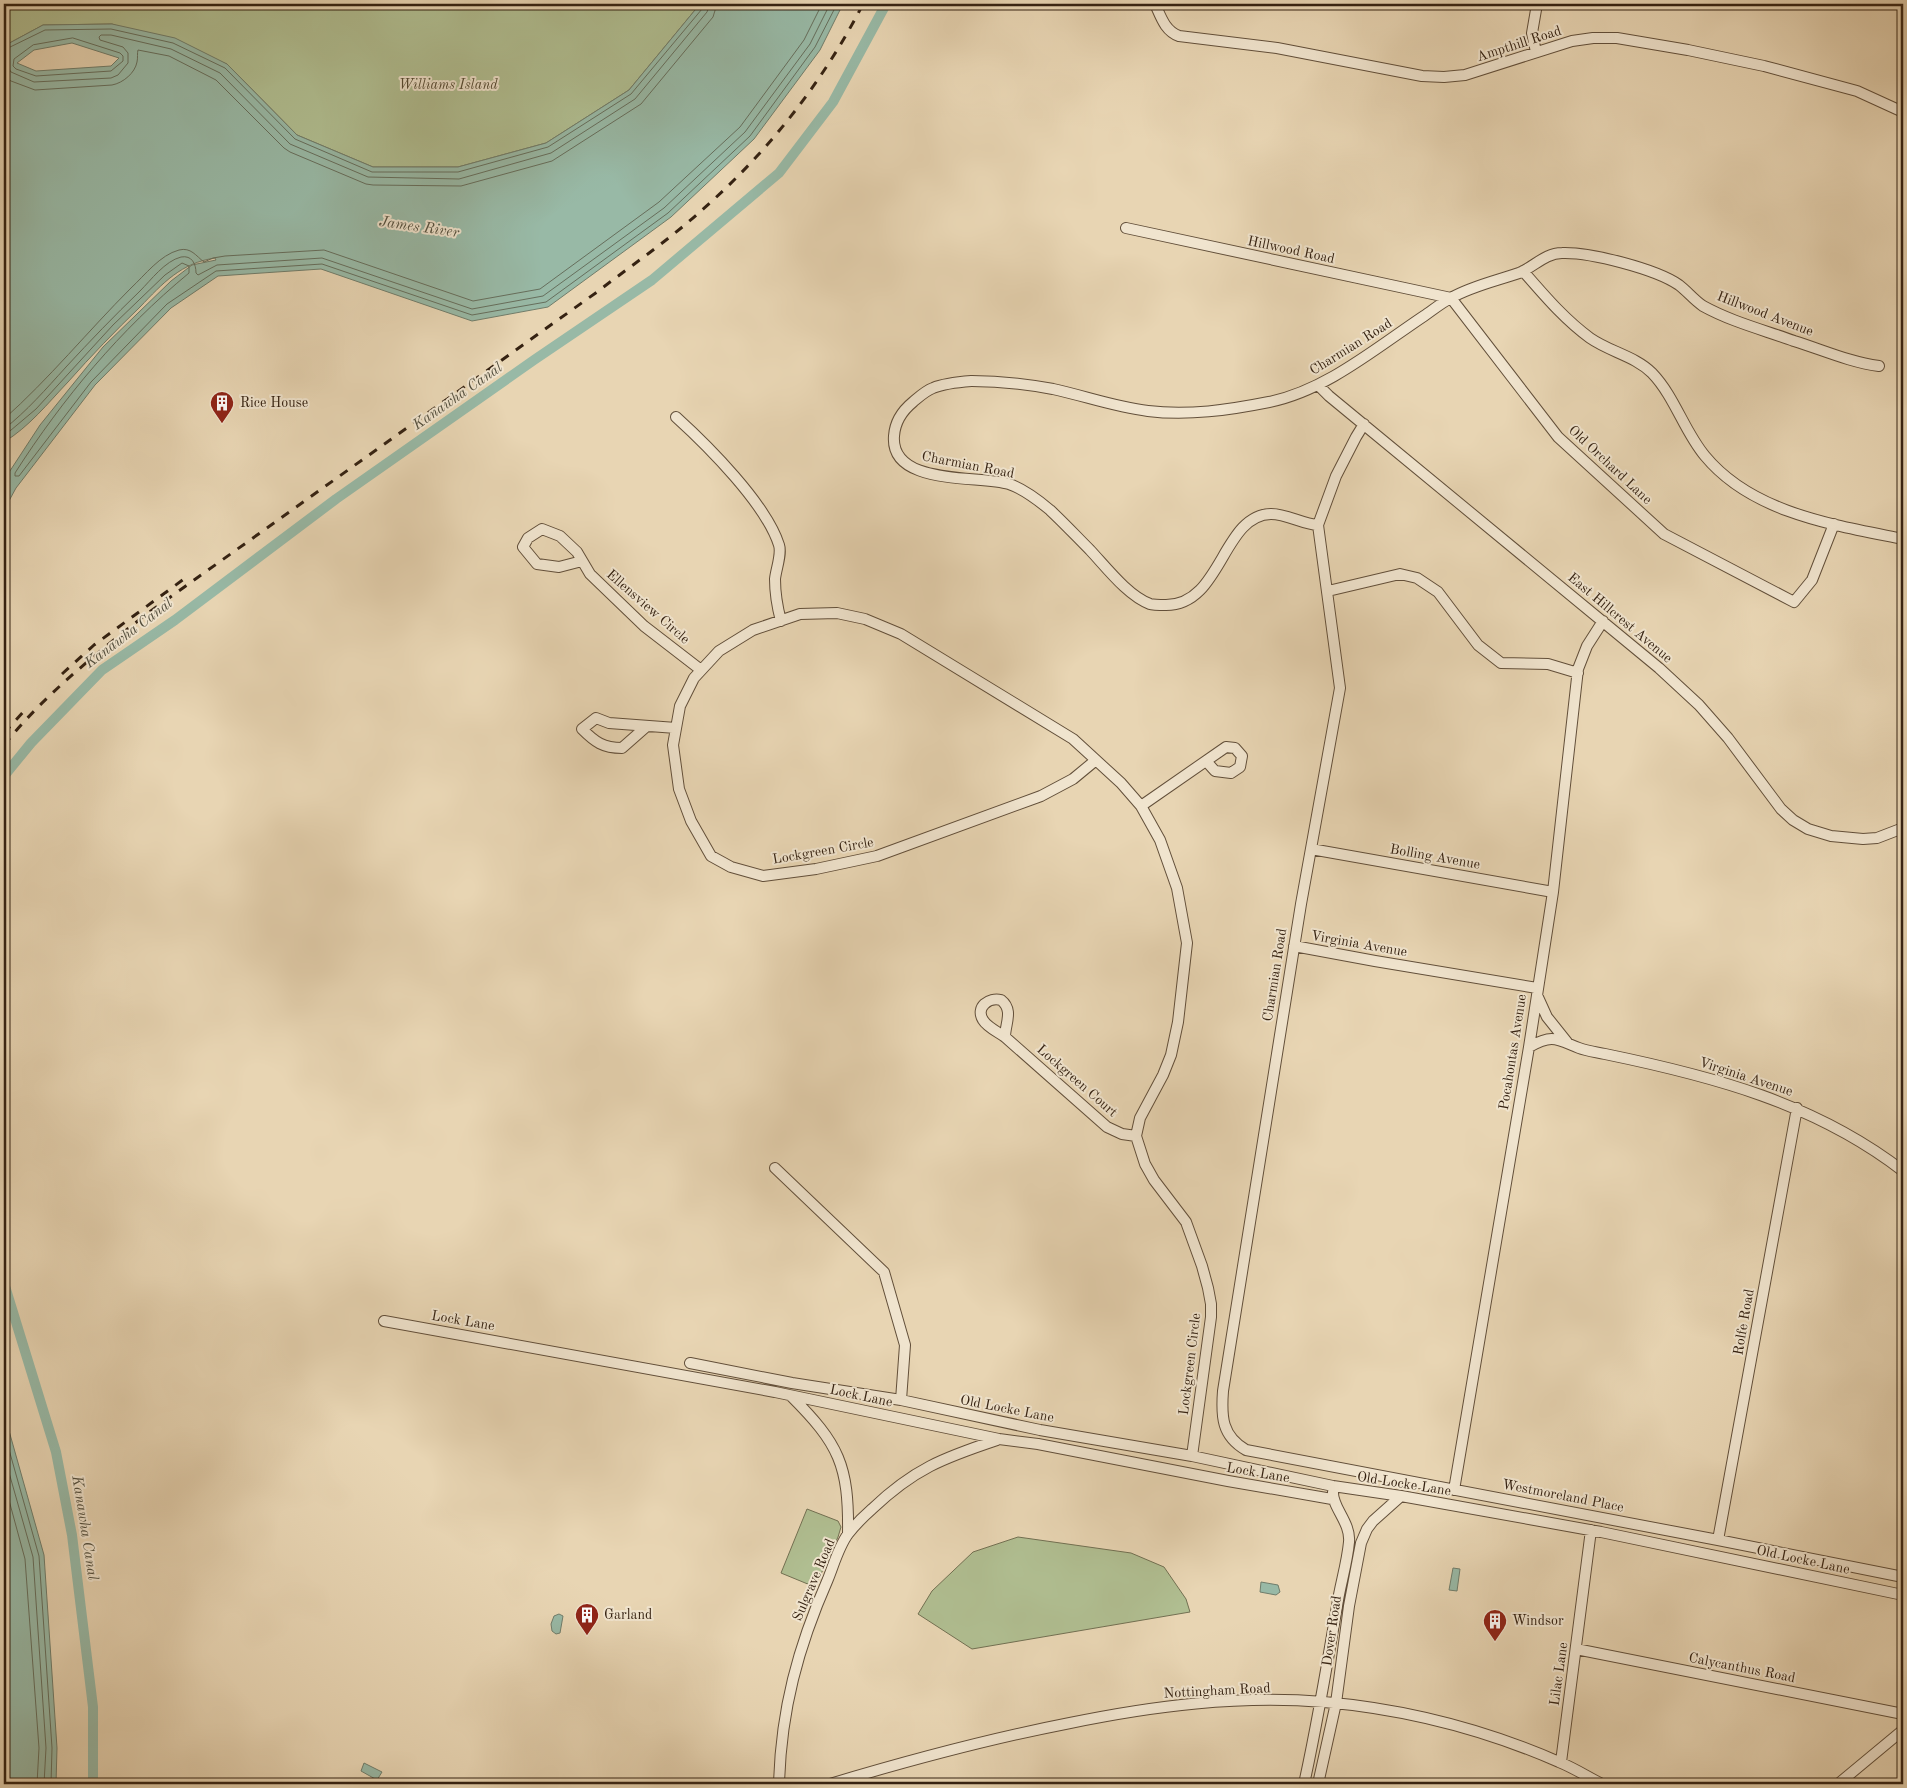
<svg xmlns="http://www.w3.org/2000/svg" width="1907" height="1788" font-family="'Old Standard TT',serif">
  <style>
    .green { fill: #b0be91; stroke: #727052 }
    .water { fill: #98b9a6; stroke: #707d6b; fill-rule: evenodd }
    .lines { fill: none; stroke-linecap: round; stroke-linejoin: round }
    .shore { stroke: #666e5c; stroke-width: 1 }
    .canal { stroke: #98b9a6; stroke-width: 10 }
    .minor-casing { stroke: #624f3a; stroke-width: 12 }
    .minor { stroke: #f0e4ce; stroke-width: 10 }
    .rail { stroke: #352212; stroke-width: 3; stroke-dasharray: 9 9; stroke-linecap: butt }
    .labels { text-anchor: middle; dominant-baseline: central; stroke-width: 4; stroke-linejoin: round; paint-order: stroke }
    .street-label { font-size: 14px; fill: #352212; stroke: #f0e4ce }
    .park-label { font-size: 14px; font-style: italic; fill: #544932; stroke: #f0e4ce }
    .poi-label { font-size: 14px; fill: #352212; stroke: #f0e4ce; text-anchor: start }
    .water-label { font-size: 15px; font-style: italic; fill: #534f3e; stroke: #f0e4ce }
  </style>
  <rect width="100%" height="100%" fill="#e8d5b3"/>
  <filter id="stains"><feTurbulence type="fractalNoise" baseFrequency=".004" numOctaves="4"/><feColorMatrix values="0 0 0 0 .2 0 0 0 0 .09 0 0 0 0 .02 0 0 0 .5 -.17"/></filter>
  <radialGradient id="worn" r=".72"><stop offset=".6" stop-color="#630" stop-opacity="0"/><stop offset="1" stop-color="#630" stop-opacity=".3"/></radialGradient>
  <path class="green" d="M4,4H700L629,90L546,143L458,167H373L297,135L227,64L112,24L43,25L4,46Z
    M807,1509L838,1521L841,1527L838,1537L815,1587L781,1573Z
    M1018,1537L1131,1553L1164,1567L1186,1599L1190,1612L972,1649L918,1614L932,1591L973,1552Z"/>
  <path class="water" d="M700,4H843L820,50L754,139L671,217L548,307L472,321L321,269L218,276L171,308L95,385L16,488L4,510V480L40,425L103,347L171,281L192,265L216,260L215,258C181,263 163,283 140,307C115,331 91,356 68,382C48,403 29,427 4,442V46L43,25L112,24L175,38L227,64L297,135L373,167H458L546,143L629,90ZM72,43L119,58L111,66L36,71L17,63L34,50Z
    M4,1413L44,1555L57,1748L56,1784H4Z
    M1453,1568L1460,1569L1457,1591L1449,1590Z
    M1261,1582L1278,1585L1280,1592L1276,1595L1260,1592Z
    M559,1614L563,1616L560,1633L556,1634L552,1631L551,1624L554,1616Z
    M364,1763L382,1772L377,1780L361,1771Z"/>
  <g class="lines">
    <path class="shore" d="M73,38L120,53L123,56V61L111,71L36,76L16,69L13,66L14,59L33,45Z
      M4,50L45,30L111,29L173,43L225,68L295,139L372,172H458L548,147L631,94L702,9L703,4
      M4,56L7,58V66L11,72L34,82L111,78L118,75L128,63V53L123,47L100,40L99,37L101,35H111L171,49L220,73L290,144L368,177L459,179L551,153L635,99L707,12L710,4
      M4,76L11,81L35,90L112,85C123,83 135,73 137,62C138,58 137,53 138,50L169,56L216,80L284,148L290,152L366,184L373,185L461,186L552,161L641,104L713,17L717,4
      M4,419C49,379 88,331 131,288C145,275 160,255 179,250C191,247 196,256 204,262L213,258L225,256L324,250L473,301L540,289L659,202L740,127L804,40L822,4
      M4,429C27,411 46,389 66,367C90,341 114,316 140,291C151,280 165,261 181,257C192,255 196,264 196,273L198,275L217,265L322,258L472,309L543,296L664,208L745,132L810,44L830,4
      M4,436L36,409L113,325L165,275L182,263L189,266V273C120,330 63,398 15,473V476H19L91,382L167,304L216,271L322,264L472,315L546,302L668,213L750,136L815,47L837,4
      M4,1432L39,1556L52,1748L51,1784
      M4,1455L33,1557L46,1748L44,1784
      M4,1482L25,1559L39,1748L37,1784"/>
    <path class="canal" d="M4,776L31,743L102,670L175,620L336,499L534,360L652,280L779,173L833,102L886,4
      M4,1283L56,1452L72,1535L93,1707V1784"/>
    <g class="minor-casing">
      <path id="minor" d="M1155,4C1161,17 1165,31 1179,36L1277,48L1422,76L1444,77L1465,75L1572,41L1593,38H1617L1688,50L1764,66L1857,91L1903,112
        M1536,52L1532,33L1537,4
        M1126,228L1451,298
        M1523,271C1544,295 1564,319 1590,338C1610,352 1635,356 1652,373C1675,397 1684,431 1705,456C1752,513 1834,525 1903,539
        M1451,298L1558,437L1664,534L1794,602L1812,580L1834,524
        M1318,385L1329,396L1659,668L1699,705L1728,738L1781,809L1793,820L1808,829L1831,836L1863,839L1877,838L1903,828
        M676,417C708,446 766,504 779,545C782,554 776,569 775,579C775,594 777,606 781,621
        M1364,424L1356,437L1336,476L1318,525L1340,688L1301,904L1223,1391C1221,1417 1222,1436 1246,1450L1718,1540L1903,1577
        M1318,525C1302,524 1287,514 1271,514C1222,515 1222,605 1166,605C1163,605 1153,605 1150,604C1128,596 1106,567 1090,550C1077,537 1064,523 1050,510C1038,500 1024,489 1009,484C977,475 890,486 894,436C895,421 902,411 913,402C919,397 925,391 933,388C945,383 959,382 972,381C1000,381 1026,384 1053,389C1085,396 1115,407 1148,411C1188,416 1229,410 1269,402C1325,391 1376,348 1424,316C1433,310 1441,303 1451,298C1472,286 1496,281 1519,273C1534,267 1545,253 1562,253C1590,252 1656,269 1679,285C1687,291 1694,300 1703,306C1732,322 1764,330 1794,341C1823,350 1849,362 1879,366
        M582,561L559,567L537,564L523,547L528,538L542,529L560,536L577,552L590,574L644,626L701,670
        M1328,591L1400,574L1417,578L1438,592L1478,645L1501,663L1548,664L1578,673
        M647,726L622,748C603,748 595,742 582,729L596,718L609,723L676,728
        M1096,760L1073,779L1041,796L877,856L816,869L763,876L731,867L711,856L691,821L679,789L673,745L680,706L694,678L719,651L753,630L800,614L837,613L865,619L901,634L1073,739L1121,783L1141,806L1160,840L1177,888L1187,943L1178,1022L1171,1055L1163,1075L1140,1118L1136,1136L1145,1164L1154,1180L1186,1222L1202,1266L1208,1288L1211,1304V1317L1192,1456
        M1141,806L1226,747L1235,748L1242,756L1240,767L1231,773L1215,771L1206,761
        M1311,849L1553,892
        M1294,946L1375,961L1537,988
        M1537,995L1547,1017L1567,1042
        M1005,1037C1005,1024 1014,1010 1001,1000C989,997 975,1007 983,1020C987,1027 998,1032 1005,1037L1107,1127L1122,1134L1136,1136
        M1529,1047C1553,1034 1556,1039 1579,1048C1587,1051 1596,1052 1605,1054C1712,1076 1815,1103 1903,1171
        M775,1168L884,1272L905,1345L901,1400
        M384,1321L775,1392L999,1439L1038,1444L1228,1481L1332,1499
        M690,1363L792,1383L901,1400L1040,1430L1192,1456L1333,1486L1401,1496L1601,1532L1903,1595
        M791,1396C839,1444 849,1465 848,1534
        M1454,1490L1529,1047L1553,892L1578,669L1587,646L1603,621
        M1718,1540L1797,1108
        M1576,1649L1903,1714
        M1561,1762L1591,1530
        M779,1784C781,1710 798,1647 828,1579C834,1564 839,1546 848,1534C855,1525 864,1516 872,1509C914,1469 943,1458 997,1440
        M830,1784C910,1760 988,1739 1070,1723C1153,1706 1238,1695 1324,1702C1404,1709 1486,1730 1559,1762C1574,1768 1588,1777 1602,1784
        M1304,1784C1317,1725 1327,1666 1337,1606C1340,1585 1347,1564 1349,1542C1351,1523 1332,1507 1333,1492
        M1318,1784L1336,1703L1349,1606L1361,1543L1367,1529L1373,1521L1401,1496
        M1838,1784L1903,1730"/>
    </g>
    <use href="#minor" class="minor"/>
    <path class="rail" d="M62,674L94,645L188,576
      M4,733L26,709
      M4,745C45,694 97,653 148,613L597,292C632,265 669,240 702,210C768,152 823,82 863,4"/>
  </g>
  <defs>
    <g id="building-pin" transform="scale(1.25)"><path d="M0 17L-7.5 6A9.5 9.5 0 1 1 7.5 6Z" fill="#8f2418" stroke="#f0e4ce"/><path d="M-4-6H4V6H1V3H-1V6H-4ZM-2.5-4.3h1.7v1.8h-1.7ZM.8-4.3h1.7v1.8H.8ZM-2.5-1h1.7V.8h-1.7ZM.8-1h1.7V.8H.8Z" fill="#fff"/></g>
  </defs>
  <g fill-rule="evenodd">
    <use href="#building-pin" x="222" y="403"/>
    <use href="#building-pin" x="587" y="1615"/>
    <use href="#building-pin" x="1495" y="1621"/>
  </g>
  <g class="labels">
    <g class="street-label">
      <text transform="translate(1519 44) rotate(-18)">Ampthill Road</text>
      <text transform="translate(1291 250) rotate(12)">Hillwood Road</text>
      <text transform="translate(1765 314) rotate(21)">Hillwood Avenue</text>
      <text transform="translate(1351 347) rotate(-32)">Charmian Road</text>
      <text transform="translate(968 465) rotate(11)">Charmian Road</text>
      <text transform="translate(1610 465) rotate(43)">Old Orchard Lane</text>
      <text transform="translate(648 607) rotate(41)">Ellensview Circle</text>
      <text transform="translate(1620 618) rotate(40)">East Hillcrest Avenue</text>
      <text transform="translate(823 851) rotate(-10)">Lockgreen Circle</text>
      <text transform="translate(1435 857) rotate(10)">Bolling Avenue</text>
      <text transform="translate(1359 944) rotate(10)">Virginia Avenue</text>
      <text transform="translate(1275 975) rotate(-81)">Charmian Road</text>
      <text transform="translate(1513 1052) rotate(-81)">Pocahontas Avenue</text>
      <text transform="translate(1746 1077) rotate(18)">Virginia Avenue</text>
      <text transform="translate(1077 1081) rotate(41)">Lockgreen Court</text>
      <text transform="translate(463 1321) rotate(10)">Lock Lane</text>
      <text transform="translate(1744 1322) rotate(-80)">Rolfe Road</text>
      <text transform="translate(1190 1364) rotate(-83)">Lockgreen Circle</text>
      <text transform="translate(861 1396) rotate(12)">Lock Lane</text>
      <text transform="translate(1007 1409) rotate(11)">Old Locke Lane</text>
      <text transform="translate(1258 1473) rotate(10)">Lock Lane</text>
      <text transform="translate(1404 1484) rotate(9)">Old Locke Lane</text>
      <text transform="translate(1563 1496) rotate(11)">Westmoreland Place</text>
      <text transform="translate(1803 1560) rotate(12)">Old Locke Lane</text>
      <text transform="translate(814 1580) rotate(-67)">Sulgrave Road</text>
      <text transform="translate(1332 1631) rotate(-82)">Dover Road</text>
      <text transform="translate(1742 1668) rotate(11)">Calycanthus Road</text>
      <text transform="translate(1559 1674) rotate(-82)">Lilac Lane</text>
      <text transform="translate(1217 1691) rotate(-3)">Nottingham Road</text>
    </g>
    <g class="park-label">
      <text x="448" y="85">Williams Island</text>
    </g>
    <g class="poi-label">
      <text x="240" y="403">Rice House</text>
      <text x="604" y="1615">Garland</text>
      <text x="1512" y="1621">Windsor</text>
    </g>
    <g class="water-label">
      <text transform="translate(419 228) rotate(8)">James River</text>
      <text transform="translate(458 397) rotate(-35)">Kanawha Canal</text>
      <text transform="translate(129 634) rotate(-37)">Kanawha Canal</text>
      <text transform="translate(84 1528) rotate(81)">Kanawha Canal</text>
    </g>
  </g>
  <rect width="1907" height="1788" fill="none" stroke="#e8d5b3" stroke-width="20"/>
  <rect x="5" y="5" width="1897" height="1778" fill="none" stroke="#352212" stroke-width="2.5"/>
  <rect x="10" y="10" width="1887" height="1768" fill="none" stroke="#352212"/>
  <rect width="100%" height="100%" filter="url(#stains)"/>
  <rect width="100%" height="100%" fill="url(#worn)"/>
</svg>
